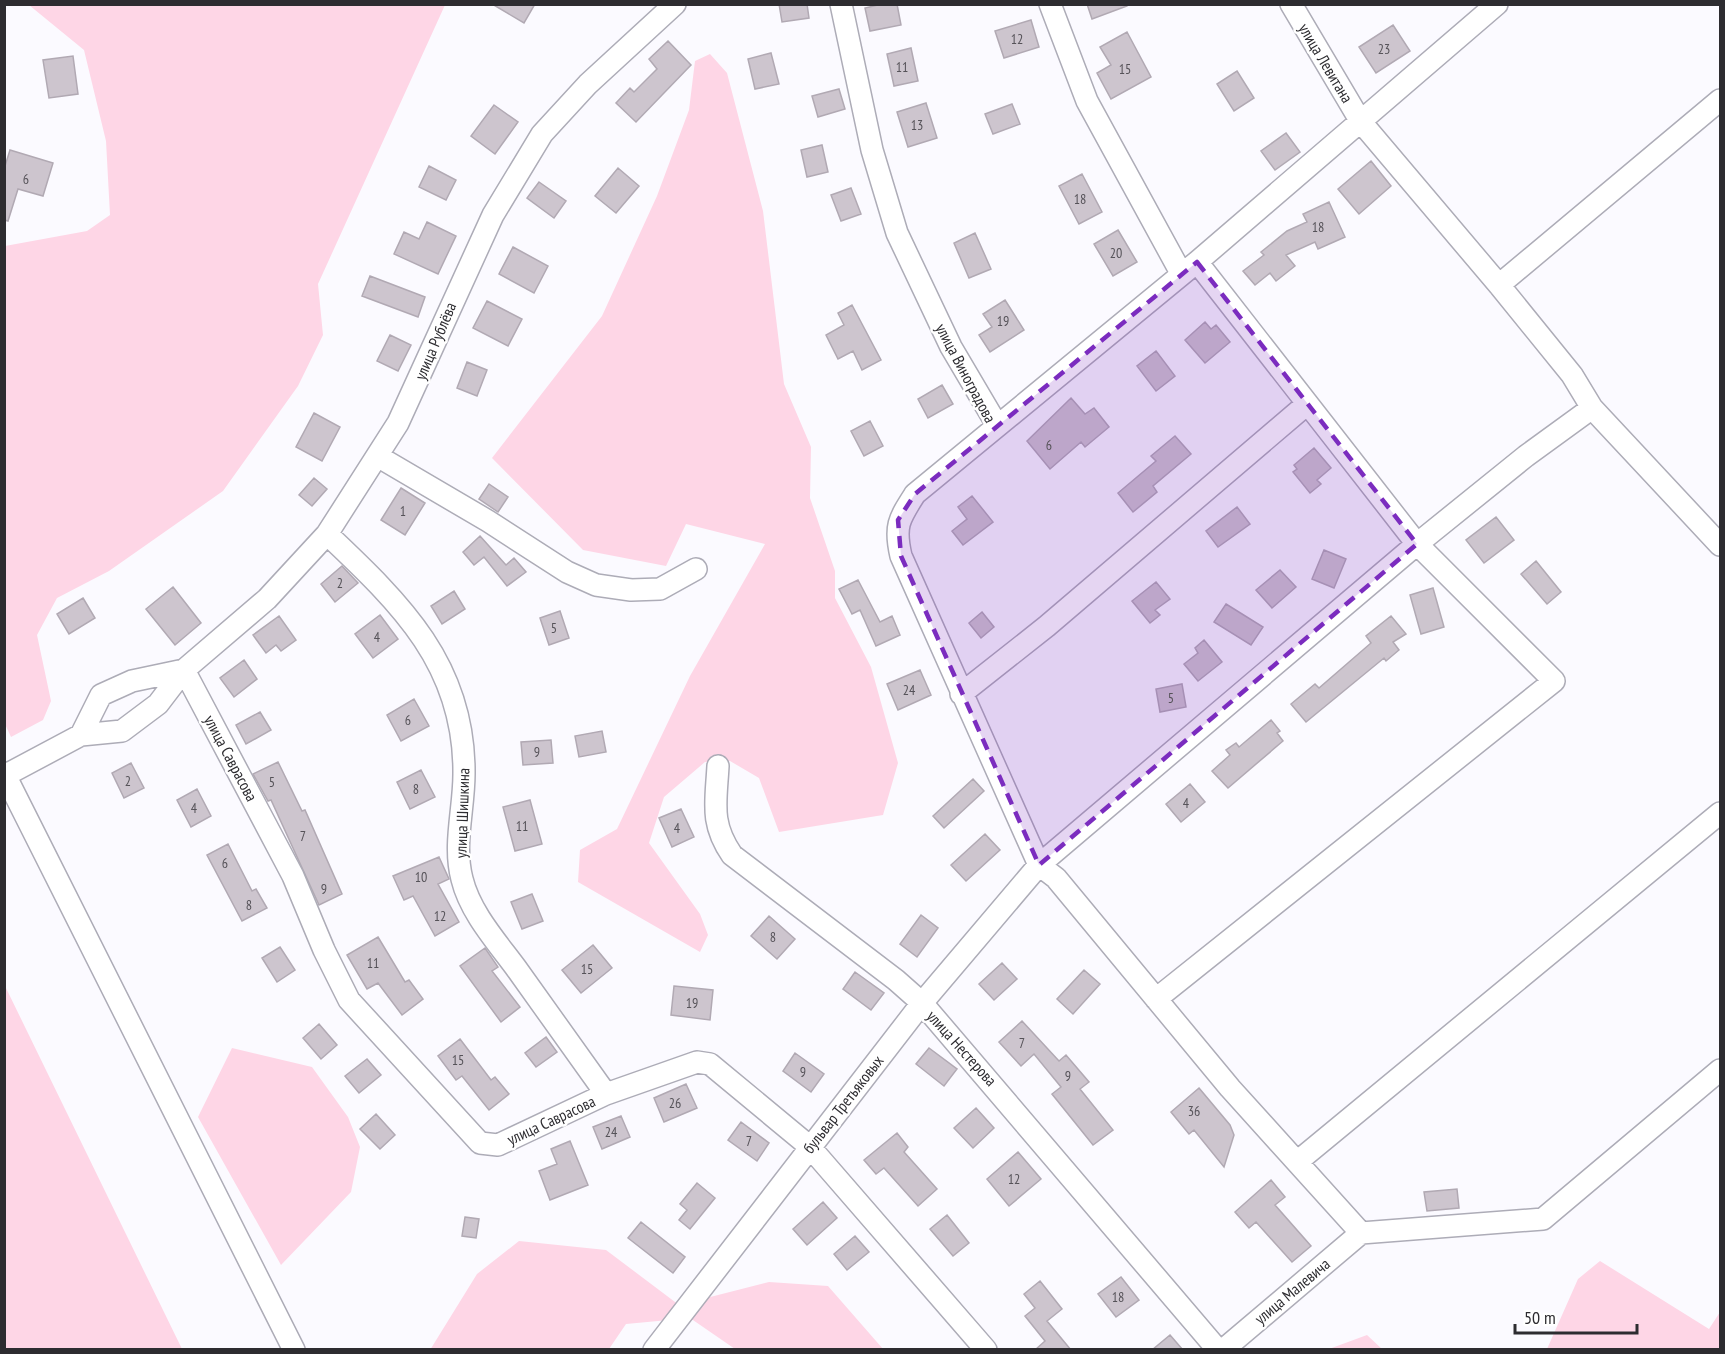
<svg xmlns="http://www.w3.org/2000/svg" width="1725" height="1354" font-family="'PT Sans Narrow',sans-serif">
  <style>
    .green { fill: #fed6e6 }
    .building { fill: #cdc5ce; stroke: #b1a9b3; stroke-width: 1.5 }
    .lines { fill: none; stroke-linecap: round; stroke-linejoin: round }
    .minor-casing { stroke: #adacb7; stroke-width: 24 }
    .minor { stroke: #fff; stroke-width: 21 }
    .marked { fill: #7b2cbf; fill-opacity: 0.2; stroke: #7b2cbf; stroke-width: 4.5; stroke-dasharray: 12 8; stroke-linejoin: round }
    .labels { text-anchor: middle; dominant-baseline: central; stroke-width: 5; stroke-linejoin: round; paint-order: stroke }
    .number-label { font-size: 14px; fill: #555258 }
    .street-label { font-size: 16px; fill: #2d2c30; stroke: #fff }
  </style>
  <rect width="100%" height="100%" fill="#fbfaff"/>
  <path class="green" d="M29,5H445L318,284L323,335L298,386L223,491L109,571L57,598L37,635L51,701L43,720L11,737L4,722L5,246L87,231L110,215L106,141L84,50Z
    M710,54L727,73L763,211L784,384L811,447L810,498L835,571V598L871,667L898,763L883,815L779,832L759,778L730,761L705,762L664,797L649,843L700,914L708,935L700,952L578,882L580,850L617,829L690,676L765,544L686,524L666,566L583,550L492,458L602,316L657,196L689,110L695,61Z
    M4,986H5L182,1349H5Z
    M232,1048L312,1067L348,1117L360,1147L351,1192L281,1265L198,1117Z
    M519,1241L606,1250L679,1305L769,1282L828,1286L883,1349H735L690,1318L626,1324L609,1349L430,1350L477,1274Z
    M1600,1261L1709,1329L1720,1312V1349H1547L1578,1279Z
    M1367,1335L1382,1349H1329Z"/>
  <path class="building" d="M492,4H535L524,23Z
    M779,4H807L809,18L782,22Z
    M882,4H897L901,25L870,31L865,8Z
    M1087,4H1127V6L1092,19Z
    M1031,20L1039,47L1004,58L995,31Z
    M1393,25L1410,51L1376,73L1359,47Z
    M1127,32L1151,77L1111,99L1097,73L1111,65L1100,47Z
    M668,41L691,65L636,122L616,103L630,88L634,92L657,69L649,59Z
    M911,48L918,81L894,86L887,54Z
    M771,53L779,84L755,89L748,59Z
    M73,56L78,94L49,98L43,60Z
    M1237,71L1254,98L1234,111L1217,84Z
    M839,89L845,109L818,117L812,96Z
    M926,103L937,138L908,147L897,112Z
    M1012,104L1020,124L993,134L985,114Z
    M494,105L518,122L495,154L471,136Z
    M1286,133L1300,152L1275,170L1261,151Z
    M822,145L828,172L807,177L801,150Z
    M10,150L53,163L43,196L18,189L8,221L4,220V169Z
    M1371,161L1391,186L1359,214L1338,189Z
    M429,166L456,180L446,200L419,187Z
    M618,168L639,186L616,213L595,196Z
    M1082,174L1102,212L1079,224L1059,186Z
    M539,182L566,201L554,218L527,198Z
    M851,188L861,214L841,221L831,195Z
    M1329,202L1345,237L1318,249L1315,242L1286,255L1295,266L1276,281L1270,273L1255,285L1243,271L1264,255L1261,252L1287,231L1307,222L1303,214Z
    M427,222L456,236L438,274L394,254L404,232L419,239Z
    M1118,230L1137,262L1113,276L1094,244Z
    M975,233L991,269L969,278L954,243Z
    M513,247L548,266L534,293L499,274Z
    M370,276L425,297L418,317L362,296Z
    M1005,300L1024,330L990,352L979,335L992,327L983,314Z
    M487,301L522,319L508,346L473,328Z
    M852,305L881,360L862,370L853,351L838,359L826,335L844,325L838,313Z
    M1205,322L1211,329L1216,325L1230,342L1205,363L1185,340Z
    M390,335L411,345L398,371L377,361Z
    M1156,351L1175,376L1156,391L1137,366Z
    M467,362L487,370L477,396L457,388Z
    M942,385L953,404L928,418L918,399Z
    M1071,398L1085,414L1094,408L1109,427L1085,447L1081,442L1050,469L1027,441Z
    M314,413L340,427L322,461L296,447Z
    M870,421L883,446L864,456L851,431Z
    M1175,436L1191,454L1153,486L1157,492L1133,512L1118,493L1156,461L1151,456Z
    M1314,448L1331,468L1317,480L1321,484L1310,493L1293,472L1297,469L1294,465Z
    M314,478L327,489L312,506L299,495Z
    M489,484L508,497L498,512L479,499Z
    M401,488L425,503L405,535L381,520Z
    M972,496L993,522L963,545L952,531L967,519L958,507Z
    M1237,507L1250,524L1218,547L1206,531Z
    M1496,517L1514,540L1484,563L1466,540Z
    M480,536L506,565L514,558L526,572L507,586L484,557L474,565L463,552Z
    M1324,550L1346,559L1334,588L1312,579Z
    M1536,561L1561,592L1547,604L1521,574Z
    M342,566L358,583L335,602L321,584Z
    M1280,570L1296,587L1272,608L1256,590Z
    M858,580L880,622L892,616L900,635L876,646L860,610L852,614L839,589Z
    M1156,582L1170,599L1155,610L1160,615L1150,623L1132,601Z
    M173,587L201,623L175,645L146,609Z
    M1433,588L1444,627L1421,634L1410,595Z
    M454,591L465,609L442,624L431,606Z
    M83,598L95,618L69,634L57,614Z
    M1226,604L1263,627L1251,645L1214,622Z
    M560,611L569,638L549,645L540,618Z
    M982,612L994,627L981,638L969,623Z
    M380,615L398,639L373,658L355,634Z
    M279,616L296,640L281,651L276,645L266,653L253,635Z
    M1391,616L1406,634L1393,642L1399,650L1386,661L1384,658L1306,722L1291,704L1315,684L1319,688L1371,643L1366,636Z
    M1204,640L1222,662L1198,681L1184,664L1198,653L1195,648Z
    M244,660L257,679L234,697L220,678Z
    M920,670L931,695L898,710L887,684Z
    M1182,684L1186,707L1160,712L1156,689Z
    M414,699L429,726L401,741L387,715Z
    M260,712L271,730L246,744L236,725Z
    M1271,720L1280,731L1277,733L1283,741L1228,788L1212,771L1230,755L1226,750L1236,743L1239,747Z
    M602,731L606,752L579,757L575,736Z
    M551,740L553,763L523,765L521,742Z
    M278,762L302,811L305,810L342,894L319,905L271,800L268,801L253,774Z
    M131,763L144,788L124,798L112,773Z
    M421,770L435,797L410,809L397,782Z
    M973,779L984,791L944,828L933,816Z
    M1190,784L1205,802L1181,822L1166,804Z
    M197,789L211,816L191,827L177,800Z
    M530,800L542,844L515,851L503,807Z
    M681,809L694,837L672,847L659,818Z
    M985,834L1000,850L966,881L951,865Z
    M228,844L252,891L256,889L267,908L242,921L207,855Z
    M439,857L449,879L438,884L459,922L435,936L413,896L404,900L393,876Z
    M532,894L543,921L522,929L511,902Z
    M921,915L938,928L917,957L900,944Z
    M769,916L795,939L777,959L751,936Z
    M378,937L405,982L409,980L423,999L402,1015L378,983L367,989L347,955Z
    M593,945L612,968L581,993L562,970Z
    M280,947L295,970L277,982L262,958Z
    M485,948L498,967L492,971L520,1007L501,1022L460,966Z
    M1002,963L1017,979L994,1000L979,984Z
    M1084,970L1100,984L1073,1014L1057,999Z
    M855,972L884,993L871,1010L843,989Z
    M674,986L713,990L710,1020L671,1015Z
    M1022,1021L1059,1061L1066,1055L1089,1082L1080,1089L1113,1130L1093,1145L1052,1094L1061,1087L1034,1054L1021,1066L999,1042Z
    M319,1024L337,1045L321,1059L303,1038Z
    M546,1037L557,1052L536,1067L525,1053Z
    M460,1039L491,1080L495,1077L509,1094L489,1110L462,1076L456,1080L438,1056Z
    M929,1048L957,1069L944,1086L916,1064Z
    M795,1053L824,1074L811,1092L783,1071Z
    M367,1059L381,1075L359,1093L345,1076Z
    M686,1084L697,1108L664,1122L654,1098Z
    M1199,1088L1230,1125L1234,1135L1224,1167L1194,1130L1189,1134L1171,1112Z
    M976,1108L994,1128L973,1148L954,1128Z
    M376,1114L395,1135L380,1149L360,1129Z
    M621,1116L630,1137L602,1149L593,1127Z
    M741,1122L769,1143L757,1161L728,1140Z
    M897,1133L908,1147L904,1152L937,1189L918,1206L884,1168L876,1174L864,1160Z
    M570,1141L588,1185L550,1200L539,1171L557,1164L551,1149Z
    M1018,1152L1041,1179L1009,1206L987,1179Z
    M1271,1180L1285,1197L1275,1205L1311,1246L1292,1262L1256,1222L1249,1228L1235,1212Z
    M697,1183L715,1198L690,1229L679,1220L687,1210L680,1204Z
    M1457,1189L1459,1208L1427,1211L1424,1192Z
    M823,1202L837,1218L807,1245L793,1229Z
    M947,1215L969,1243L953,1256L930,1229Z
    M465,1217L479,1219L476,1238L462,1236Z
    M641,1222L685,1257L673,1273L628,1238Z
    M855,1236L869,1252L847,1270L834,1254Z
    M1121,1277L1139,1300L1116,1317L1098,1294Z
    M1040,1281L1062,1309L1047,1321L1071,1350H1035L1045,1341L1025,1316L1035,1308L1024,1294Z
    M1170,1335L1183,1350H1152Z"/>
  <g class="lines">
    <g class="minor-casing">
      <path id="minor" d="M841,4L872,150L897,233L951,347L997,425
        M1050,4L1087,101L1181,273
        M1291,4L1361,122L1499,285L1572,375L1592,408L1720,545
        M1499,285L1720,100
        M379,457L488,521L567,572L596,585L631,590L660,589L696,569
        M327,534C401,604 465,665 464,774C464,809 453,845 462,879C470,912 496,941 516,968C546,1010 576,1052 606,1094
        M184,670L293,876L324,950L349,1000L480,1143L498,1145L606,1094L697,1062L710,1064L809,1146L986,1350
        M961,694L1047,626L1307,404
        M81,735L101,695L132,681L184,670
        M718,766C716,803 710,823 732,855L896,980L922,1003L1218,1350
        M4,773L294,1350
        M6,775L81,735L122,731L158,704L184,670L267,599L327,534L398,423L493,215L542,134L588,84L675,4
        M1156,999L1554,681L1417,544L1197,262
        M1297,1162L1720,813
        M1361,1233L1230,1088L1056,878L1039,865L901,556C894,526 899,519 915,494L1197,262L1497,4
        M1361,1233L1543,1219L1720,1070
        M654,1350L922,1003L1039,865L1417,544L1526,456L1592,408
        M1223,1350L1361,1233"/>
    </g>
    <use href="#minor" class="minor"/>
  </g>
  <path class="marked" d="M1197,262L1417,544L1039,865L901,556L898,520L915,494Z"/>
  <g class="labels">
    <g class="number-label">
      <text x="1017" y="39">12</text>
      <text x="1384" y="49">23</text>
      <text x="902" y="67">11</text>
      <text x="1125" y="69">15</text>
      <text x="917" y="125">13</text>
      <text x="26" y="179">6</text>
      <text x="1080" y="199">18</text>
      <text x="1318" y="227">18</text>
      <text x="1116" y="253">20</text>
      <text x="1003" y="321">19</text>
      <text x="1049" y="445">6</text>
      <text x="403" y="511">1</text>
      <text x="340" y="583">2</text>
      <text x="554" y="628">5</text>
      <text x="377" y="637">4</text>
      <text x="909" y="690">24</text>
      <text x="1171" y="698">5</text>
      <text x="408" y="720">6</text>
      <text x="537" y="752">9</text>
      <text x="128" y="781">2</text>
      <text x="272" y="782">5</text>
      <text x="416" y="789">8</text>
      <text x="1186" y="803">4</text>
      <text x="194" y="808">4</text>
      <text x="522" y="826">11</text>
      <text x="677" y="828">4</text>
      <text x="303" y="836">7</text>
      <text x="225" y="863">6</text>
      <text x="421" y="877">10</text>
      <text x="324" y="889">9</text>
      <text x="249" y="905">8</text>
      <text x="440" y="916">12</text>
      <text x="773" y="937">8</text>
      <text x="373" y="963">11</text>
      <text x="587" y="969">15</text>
      <text x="692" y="1003">19</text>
      <text x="1022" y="1043">7</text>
      <text x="458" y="1060">15</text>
      <text x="803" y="1072">9</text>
      <text x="1068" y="1076">9</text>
      <text x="675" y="1103">26</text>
      <text x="1194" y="1111">36</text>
      <text x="611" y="1132">24</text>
      <text x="749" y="1141">7</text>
      <text x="1014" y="1179">12</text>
      <text x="1118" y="1297">18</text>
    </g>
    <g class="street-label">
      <text transform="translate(1326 63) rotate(59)">улица Левитана</text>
      <text transform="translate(435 341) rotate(-67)">улица Рублёва</text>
      <text transform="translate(966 373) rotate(62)">улица Виноградова</text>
      <text transform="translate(231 758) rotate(62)">улица Саврасова</text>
      <text transform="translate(462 813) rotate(-88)">улица Шишкина</text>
      <text transform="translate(962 1048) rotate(48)">улица Нестерова</text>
      <text transform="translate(843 1104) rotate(-52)">бульвар Третьяковых</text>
      <text transform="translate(551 1120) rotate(-25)">улица Саврасова</text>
      <text transform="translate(1292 1291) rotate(-40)">улица Малевича</text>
    </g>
  </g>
  <rect width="1725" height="1354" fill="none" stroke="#2d2c30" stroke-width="12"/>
  <path d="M1515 1324v9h122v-9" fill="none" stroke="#2d2c30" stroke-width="3"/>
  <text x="1524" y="1324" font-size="18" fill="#2d2c30" stroke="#ffffff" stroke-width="4.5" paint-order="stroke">50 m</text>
</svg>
